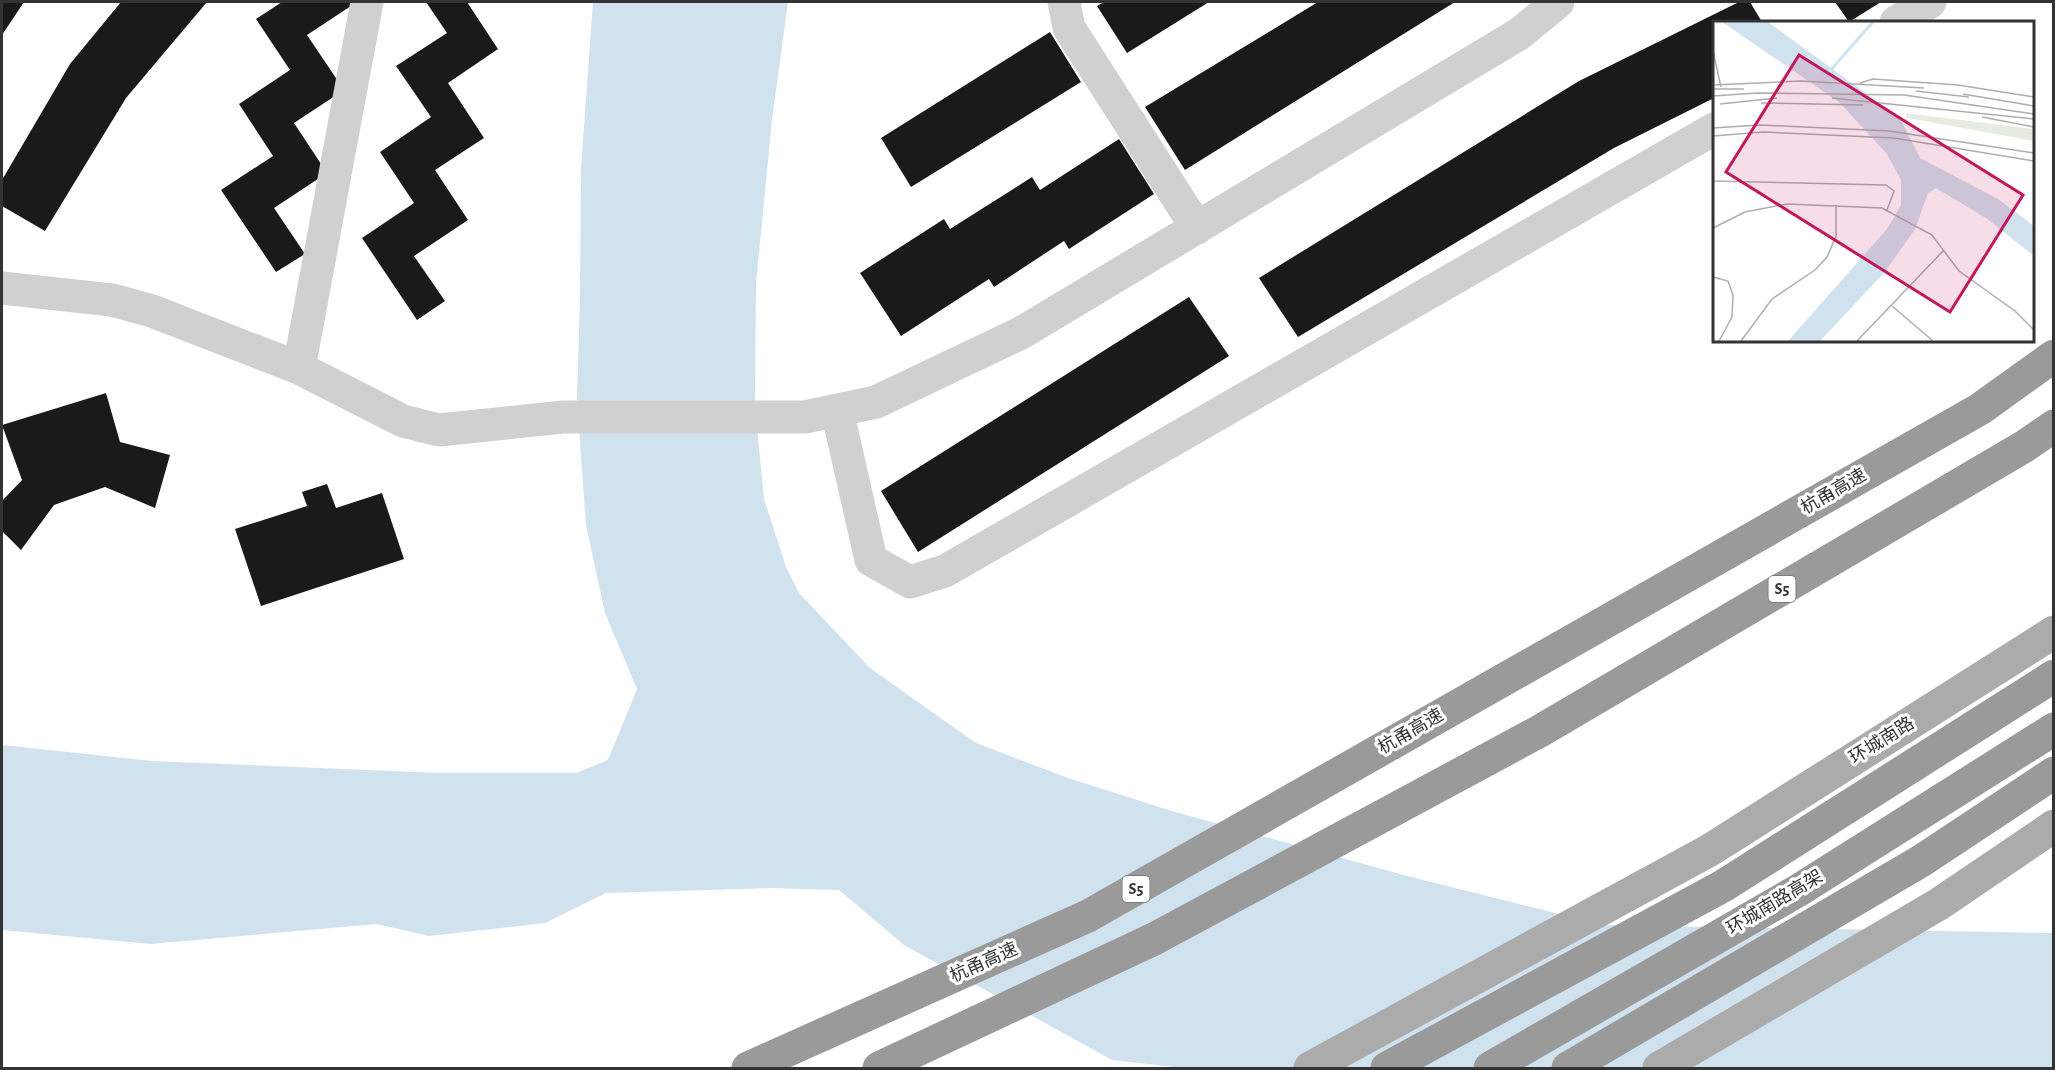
<svg xmlns="http://www.w3.org/2000/svg" width="2055" height="1070" font-family="'Alegreya Sans','Noto Sans SC',sans-serif">
  <style>
    .water { fill: #cfe2ee }
    .building { fill: #1a1a1a }
    .lines { fill: none; stroke-linecap: round; stroke-linejoin: round }
    .minor { stroke: #d0d0d0; stroke-width: 33 }
    .major { stroke: #ababab; stroke-width: 33 }
    .highway { stroke: #9a9a9a; stroke-width: 33 }
    .labels { text-anchor: middle; dominant-baseline: central; stroke-width: 6; stroke-linejoin: round; paint-order: stroke }
    .shield { fill: #fff; stroke: #707070; stroke-width: 1.5 }
    .shield-label { font-size: 16px; font-weight: bold; fill: #333 }
    .street-label { font-size: 18px; fill: #333; stroke: #fff }
    .inset-river { fill: none; stroke: #cfe2ee; stroke-width: 3 }
    .inset-road { fill: none; stroke: #adadad; stroke-width: 1.5 }
    .view { fill: #c2185b; fill-opacity: 0.15; stroke: #c2185b; stroke-width: 3 }
    .inset-edge { fill: none; stroke: #333; stroke-width: 3 }
  </style>
  <rect width="100%" height="100%" fill="#fff"/>
  <path class="water" d="M593,2H788L772,119L756,284L755,408L764,499L786,567L799,593L870,668L976,743L1068,778L1172,811L1407,876L1603,925L2053,933V1068H1183L1112,1060L904,945L839,890L770,888L606,893L545,923L429,936L377,924L150,944L2,930V745L152,761L438,773H576L608,760L637,689L605,613L586,525L577,401L580,296L581,169Z"/>
  <path class="building" d="M2,2H24L2,35Z
    M121,2H207L126,98L45,231L2,206V180L70,64Z
    M282,2H357L307,35L344,90L294,123L327,173L274,208L305,254L276,272L221,190L273,156L239,104L290,70L256,19Z
    M426,2H467L498,49L448,83L484,138L435,170L468,220L414,256L445,301L417,320L362,238L414,203L380,152L431,117L396,66L447,33Z
    M1104,2H1209L1127,53L1097,6Z
    M1318,2H1455L1185,170L1145,107Z
    M1739,2H1750L1762,22H1714V98L1614,148L1298,337L1259,278L1579,81Z
    M1835,2H1881L1849,22Z
    M1050,32L1081,82L911,187L881,138Z
    M1119,139L1154,194L1069,249L1064,241L994,287L989,279L901,336L860,273L944,219L950,229L1032,177L1040,190Z
    M1189,297L1229,356L918,552L881,491Z
    M106,393L120,442L170,455L155,508L105,487L54,505L21,550L2,531V501L22,480L2,425Z
    M327,484L336,508L382,493L404,559L261,606L235,529L307,506L302,492Z"/>
  <g class="lines">
    <path class="minor" d="M1064,2L1069,28L1197,228
      M1896,22L1930,2
      M2,288L112,300L152,311L299,368L403,421L439,430L563,417H805L876,402L1021,333L1519,34L1558,2
      M299,368L367,2
      M837,410L871,560L910,582L945,571L1714,129"/>
    <path class="major" d="M1310,1068L1710,850L2054,632
      M1659,1068L1939,904L2054,826"/>
    <path class="highway" d="M748,1068L1088,916L1980,409L2054,356
      M879,1068L1154,939L1540,731L2025,446L2054,426
      M1387,1068L1723,886L2054,676
      M1490,1068L1799,890L2054,729
      M1568,1068L1921,861L2054,773"/>
  </g>
  <g class="labels">
    <g class="shield">
      <rect x="1768.5" y="576" width="27" height="26" rx="4.5"/>
      <rect x="1122.5" y="876" width="27" height="26" rx="4.5"/>
    </g>
    <g class="shield-label">
      <text x="1782" y="589">S5</text>
      <text x="1136" y="889">S5</text>
    </g>
    <g class="street-label">
      <text transform="translate(1834 492) rotate(-30)">杭甬高速</text>
      <text transform="translate(1411 732) rotate(-30)">杭甬高速</text>
      <text transform="translate(1882 741) rotate(-32)">环城南路</text>
      <text transform="translate(1775 903) rotate(-31)">环城南路高架</text>
      <text transform="translate(984 963) rotate(-24)">杭甬高速</text>
    </g>
  </g>
  <g transform="translate(1713 21)">
    <rect width="321" height="321" fill="#fff"/>
    <path d="M192,92L321,108V120L195,97Z" fill="#e6ecdf"/>
    <path d="M9,1H55L173,87L188,99L207,137L285,178L321,205V235L273,197L223,167L215,172L202,208L171,252L107,320H75L174,208L188,184V159L174,133L126,81Z" fill="#cfe2ee"/>
    <path class="inset-river" d="M115,52L160,1"/>
    <path class="inset-road" d="M0,30L8,66M147,62L160,58L245,64L321,76M0,64L88,60L211,67M0,68H31M203,70L256,76M250,73L321,85M0,75L44,72L191,74L321,93M119,77L321,98M48,82L150,84M7,83L64,77M269,96L321,106M0,107L47,104L176,110L321,132M0,115L50,111L181,117L321,140M0,160L173,164L181,170L174,189M0,207L32,191L74,183L169,187L219,214L246,250L302,290L321,309M0,256L15,260L20,274L19,296L6,320M179,285L220,320M28,320L59,278L102,249L114,236L123,215V184M144,320L230,230"/>
    <path class="view" d="M86,34L310,174L237,291L13,151Z"/>
    <rect width="321" height="321" class="inset-edge"/>
  </g>
  <rect width="2055" height="1070" fill="none" stroke="#333333" stroke-width="6"/>
</svg>
